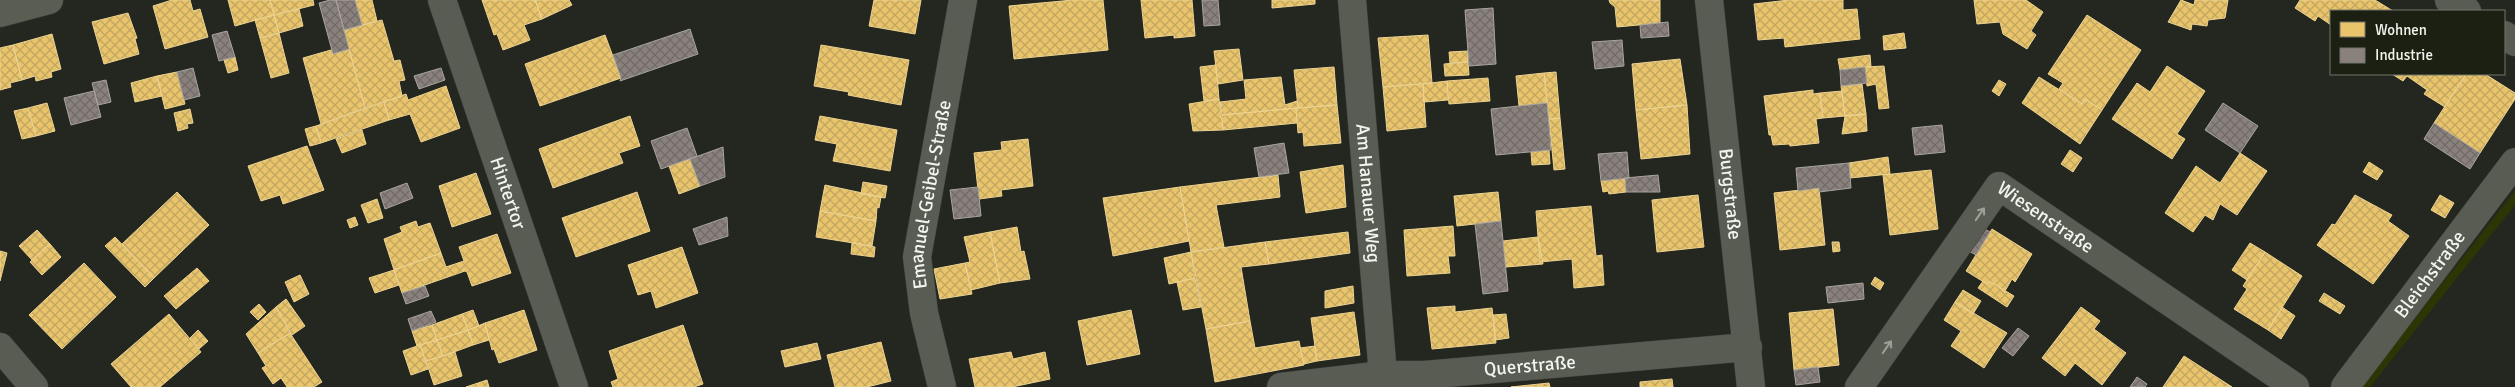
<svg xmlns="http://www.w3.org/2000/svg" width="2515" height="387" font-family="Signika,sans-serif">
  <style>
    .grass { fill: #2c3604 }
    .homes { fill: url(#homes-cross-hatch); stroke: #ecd391 }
    .industry { fill: url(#industry-cross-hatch); stroke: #a9a49e }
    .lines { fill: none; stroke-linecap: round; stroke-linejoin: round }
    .minor-casing { stroke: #41423e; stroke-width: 29 }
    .secondary-casing { stroke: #41423e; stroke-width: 29 }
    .minor { stroke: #595c52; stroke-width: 28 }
    .secondary { stroke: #5a5d52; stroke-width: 28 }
    .oneway { stroke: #9ea198 }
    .labels { text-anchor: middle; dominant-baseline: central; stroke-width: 5; stroke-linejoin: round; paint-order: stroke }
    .street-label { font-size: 19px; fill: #f2f5ed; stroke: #1c2013 }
  </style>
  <defs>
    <pattern id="homes-cross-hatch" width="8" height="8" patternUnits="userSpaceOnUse" patternTransform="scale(1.25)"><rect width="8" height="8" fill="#e9c46a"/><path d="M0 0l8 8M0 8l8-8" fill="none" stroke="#c1a661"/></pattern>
    <pattern id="industry-cross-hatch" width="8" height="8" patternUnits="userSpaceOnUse" patternTransform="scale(1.25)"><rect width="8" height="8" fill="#8a817c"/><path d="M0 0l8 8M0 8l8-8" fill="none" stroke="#706b67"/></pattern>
  </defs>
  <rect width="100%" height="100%" fill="#242620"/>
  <path class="grass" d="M2515,191V205L2370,387H2361Z"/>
  <path class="homes" d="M172,0H190L193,11L200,9L208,37L165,49L153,6Z
    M228,0H270L274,15L235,26Z
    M270,0H313L314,5L274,15Z
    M355,0H372L377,21L362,25Z
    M482,0H535L542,19L524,25L530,40L503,50L497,34L494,35Z
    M535,0H569L572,5L542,19Z
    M874,0H921L915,34L869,26Z
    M1073,0H1103L1108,50L1014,59L1009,6Z
    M1141,0H1192L1195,36L1174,38V35L1145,38Z
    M1272,0H1315V4L1272,8Z
    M1609,0H1660V23L1617,27L1615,7L1610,3Z
    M1789,0H1843V10L1857,9L1860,39L1785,47L1784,38L1758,40L1754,4Z
    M1974,0H2026L2043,12L2031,31L2036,35L2027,49L2003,34L2000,22L1977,24Z
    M2181,0L2194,5L2195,0H2228L2225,18L2208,20L2207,26L2192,24L2191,30L2168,22Z
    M2300,0H2375L2393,11H2331V25L2318,16L2315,21L2295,8Z
    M299,9L303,26L279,33L274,15Z
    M128,13L137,38L135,39L139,54L104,64L92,22Z
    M274,15L279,33L260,38L255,20Z
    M2087,15L2141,50L2102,110L2085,99L2082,104L2059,89L2063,83L2048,74Z
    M382,20L394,61L400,60L405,80L399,81L402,96L365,108L344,30Z
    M279,33L289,73L271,78L260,38Z
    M1904,33L1906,48L1884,50L1883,36Z
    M52,34L61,69L51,72L52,77L36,81L35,76L22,80L13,45Z
    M605,35L621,78L540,106L525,64Z
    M1428,35L1432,83L1383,87L1378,38Z
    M13,45L22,80L10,83L11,87L0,90V48Z
    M821,45L909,60L901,105L848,95L849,92L814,86Z
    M349,49L365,108L321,124L303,58L331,50L333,54Z
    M1239,49L1243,80L1218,84L1214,51Z
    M1468,51V62L1450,63L1449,52Z
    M1870,55L1871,67L1840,70L1838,59Z
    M235,57L238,70L228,73L224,60Z
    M1680,59L1687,105L1636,110L1632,64Z
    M1468,62L1469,75L1445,76L1444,64Z
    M1216,65L1219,99L1204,101L1200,67Z
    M1884,66L1889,108L1879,109L1876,84L1867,86L1865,67Z
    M2167,66L2205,91L2177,134L2185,139L2172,159L2112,119L2137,83L2150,92Z
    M1334,67L1337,105L1298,108L1294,70Z
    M177,72L185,104L165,109L157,76Z
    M1556,72L1560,118L1549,119L1544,73Z
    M1544,73L1547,103L1519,106L1516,76Z
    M2392,74H2466L2445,107L2424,94L2427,90L2407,76L2403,81Z
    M2466,74H2485L2515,93V99L2480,153L2434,123Z
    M157,76L162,96L135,102L131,83Z
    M1281,77L1285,105L1297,101L1298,108L1222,115L1220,102L1246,99L1244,80Z
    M2039,77L2082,104L2085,99L2102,110L2080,144L2022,103Z
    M1488,78L1490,101L1449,104L1447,81Z
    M1999,80L2006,84L1999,96L1992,91Z
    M1447,81L1448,100L1424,102L1423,84Z
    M1423,84L1426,127L1387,131L1383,87Z
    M1862,84L1866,114L1845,116L1841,86Z
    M446,86L460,128L421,142L410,114L389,120L384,102L406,94L408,100Z
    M1813,90V94L1820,93L1823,118L1816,119L1819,143L1790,146L1789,144L1773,145L1771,135H1769L1764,96Z
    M1842,91L1845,116L1823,118L1820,93Z
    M1219,99L1223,130L1193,131L1189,104Z
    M384,102L389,120L321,143L316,126Z
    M47,103L55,131L36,136L28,108Z
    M1337,105L1341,143L1304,146L1303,132L1298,133L1296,108Z
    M1687,105L1690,154L1641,159L1636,110Z
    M28,108L36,136L22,139L14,111Z
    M1296,108L1297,123L1223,130L1222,115Z
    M190,109L193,123L187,124L188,128L178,131L174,113Z
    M1866,114L1867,131L1842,134L1845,116Z
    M630,116L640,146L619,153L623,163L553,188L539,149Z
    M820,116L897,130L890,171L833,161L837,144L815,140Z
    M1560,118L1565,169L1554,170L1549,119Z
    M316,126L321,143L310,146L305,129Z
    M362,130L366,144L342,153L336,139Z
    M1028,139L1033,186L1001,190L1002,196L979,199L974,153L1002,150L1001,142Z
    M307,146L324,190L283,204L280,195L261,201L248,166Z
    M1549,150L1550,164L1532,165L1531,152Z
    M2070,150L2082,158L2073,172L2061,164Z
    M2240,153L2267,171L2237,215L2220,204L2213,220L2205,215L2193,232L2165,213L2196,166L2220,183Z
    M1888,157L1890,174L1850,178L1849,163Z
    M690,159L700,186L679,194L669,166Z
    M2369,162L2383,171L2377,180L2363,172Z
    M1343,165L1346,207L1306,213L1300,172Z
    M1931,170L1938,229L1890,235L1883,175Z
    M476,173L491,214L452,227L439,186Z
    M1278,175L1280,197L1216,205L1224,247L1191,252L1180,187Z
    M1625,178L1626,192L1609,194L1608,191L1603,192L1601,181Z
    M863,182L887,186L885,198L861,194Z
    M825,185L881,197L879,208L877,207L876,221L820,211Z
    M1180,187L1189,241L1113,256L1103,198Z
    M1819,188L1825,245L1780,250L1774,193Z
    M177,192L209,225L154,278L122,244Z
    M637,192L650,231L576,257L562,218Z
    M1498,192L1501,221L1457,226L1454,196Z
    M1698,195L1704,247L1657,252L1652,200Z
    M2355,195L2392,215L2388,221L2409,236L2373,284L2317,245L2332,224L2335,225Z
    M2440,195L2454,203L2445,218L2431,210Z
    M377,199L383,218L368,223L361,205Z
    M1591,206L1596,256L1602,255L1604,285L1574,288L1572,259L1540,262L1536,211Z
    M820,211L876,221L872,246L816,237Z
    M355,217L358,225L350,228L347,220Z
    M416,221L418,227L430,223L441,253L394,270L384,239L402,232L400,227Z
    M1453,226L1455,256H1448L1450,273L1407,276L1404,230Z
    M1017,227L1021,252L1024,251L1030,279L1000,283L990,232Z
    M1992,229L2032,254L2015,282L2012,279L2005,291L1989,281L1987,284L1966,271Z
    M37,230L50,244L32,260L19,246Z
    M990,232L1000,283L971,290L965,263L970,262L964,237Z
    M1348,232L1350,253L1269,264L1265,242Z
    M497,234L511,273L472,286L467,272L465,271L402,293L394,270L441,253L446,267L464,261L459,247Z
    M115,237L154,278L145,287L105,246Z
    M1538,237L1543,264L1506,267L1503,241Z
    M1265,242L1269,264L1241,267L1250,321L1206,329L1191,252Z
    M1832,242H1839L1840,251L1833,252Z
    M852,243L875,247L874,257L851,254Z
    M2250,243L2265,252L2247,280L2232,270Z
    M50,244L61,257L42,275L30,262Z
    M682,247L698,293L656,308L651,291L638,295L628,265Z
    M0,251L7,253L0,281Z
    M1191,252L1195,278L1169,284L1164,258Z
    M2265,252L2302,276L2268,330L2234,309L2247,289L2243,286Z
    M84,263L116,297L62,349L29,315Z
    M965,263L972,294L940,299L934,269Z
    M197,268L209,281L176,309L164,296Z
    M394,270L399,285L375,293L369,278Z
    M300,275L309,294L294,302L285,282Z
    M1875,277L1884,283L1880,290L1871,284Z
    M1195,278L1201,307L1183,310L1177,282Z
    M1983,281L1987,284L1989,281L2014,296L2007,307L1978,288Z
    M1353,286L1354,303L1325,308V291Z
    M1963,290L1981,301L1973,314L1955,302Z
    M2324,293L2345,306L2340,314L2319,301Z
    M286,299L305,326L292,335L276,307Z
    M1955,302L2007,333L1984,368L1951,346L1961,331L1944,320Z
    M259,304L266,312L258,320L250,312Z
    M1455,306V312L1492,308L1496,343L1432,349L1427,308Z
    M276,307L290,333L258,353L246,334Z
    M2081,307L2100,321L2094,329L2126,353L2102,385L2075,363L2065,376L2042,358Z
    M2282,307L2295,316L2281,339L2268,330Z
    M1833,309L1839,365L1794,370L1789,313Z
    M473,310L479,326L468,330L462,314Z
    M524,310L537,350L499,363L494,349L492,350L485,323Z
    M1131,310L1140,354L1087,365L1078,321Z
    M1354,312L1360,355L1317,361L1311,318Z
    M169,314L201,352L160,387H131L111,364Z
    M462,314L468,330L437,340L432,325Z
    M1506,314L1509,338L1495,340L1493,315Z
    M1250,321L1255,348L1299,341L1304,365L1215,382L1206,329Z
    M485,323L489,340L473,345L468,330Z
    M432,325L437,340L417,346L412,331Z
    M683,325L703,384L694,387H613L611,382L618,379L609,351Z
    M198,330L208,341L199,349L190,338Z
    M468,330L473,345L443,356L437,340Z
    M290,333L322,382L314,387H287L281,378L273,384L262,368L266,366L258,353Z
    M437,340L443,356L426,361L420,345Z
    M881,342L891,381L867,387H835L827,355Z
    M817,343L821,359L785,367L781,351Z
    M420,345L428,369L411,375L403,351Z
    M1315,346L1317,361L1304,364L1300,348Z
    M455,352L462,376L434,385L426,361Z
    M1011,352L1013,359L1045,352L1050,379L1012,387H975L969,359Z
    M2184,356L2232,387H2163Z
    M1672,379L1673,387H1640V382Z
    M487,380L489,387H466Z
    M1549,383L1550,387H1511Z"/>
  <path class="industry" d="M330,0H336L349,49L333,54L319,3Z
    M336,0H355L362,25L344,30Z
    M1202,0H1218L1220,25L1204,26Z
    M1493,8L1496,64L1469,66L1465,10Z
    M1668,22L1669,36L1641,38L1640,25Z
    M690,29L698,54L620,81L621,78L613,55Z
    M227,31L235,57L219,61L212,35Z
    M1622,40L1624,66L1595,69L1592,42Z
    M1865,67L1867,83L1841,86L1840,70Z
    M193,68L200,96L184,100L177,72Z
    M441,68L445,80L419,89L414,76Z
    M106,80L111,102L98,105L92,83Z
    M94,91L101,117L71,125L64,98Z
    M1547,103L1551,150L1496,155L1491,109Z
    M2223,103L2258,126L2240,153L2205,130Z
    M2434,123L2480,153L2470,169L2424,139Z
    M1942,125L1945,152L1915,155L1912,128Z
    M687,128L697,156L661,169L651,141Z
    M1284,143L1289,173L1259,177L1254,148Z
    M723,147L725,177L700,186L690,159Z
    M1627,152L1629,178L1601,181L1598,154Z
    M1849,163L1851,188L1819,192V188L1798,191L1796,168Z
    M1658,175L1660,192H1626L1625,178Z
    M407,183L413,198L385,209L380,193Z
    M978,187L981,216L954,219L950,190Z
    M727,217L728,236L699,245L693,229Z
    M1501,221L1508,291L1483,294L1475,224Z
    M1978,225L1990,232L1976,255L1963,248Z
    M1863,283L1864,299L1828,303L1826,287Z
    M425,286L429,296L406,304L402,293Z
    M431,311L436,322L412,331L408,319Z
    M2018,328L2029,336L2013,356L2002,348Z
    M1818,367L1820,382L1796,385L1794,370Z
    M2137,377L2147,384L2145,387H2130Z"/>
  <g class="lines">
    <g class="minor-casing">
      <g id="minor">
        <path id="s1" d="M442,0L574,387"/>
        <path id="s2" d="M1352,0L1384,387"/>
        <path id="s3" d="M1709,0L1751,387"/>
        <path d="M2449,0L2467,11"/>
        <path d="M2504,35L2515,42"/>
        <path d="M0,347L34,387"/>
        <path id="s4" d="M942,387L924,313L917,257L963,0"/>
        <path id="s5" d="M1281,387L1383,375H1424L1748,347"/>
        <path id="s6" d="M1859,387L1999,186L2295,387"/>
        <path id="s7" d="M2345,387L2515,162"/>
      </g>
    </g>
    <g class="secondary-casing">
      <path id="secondary" d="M0,13L49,0"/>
    </g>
    <use href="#minor" class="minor"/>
    <use href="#secondary" class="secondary"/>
  </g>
  <defs><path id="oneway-shaft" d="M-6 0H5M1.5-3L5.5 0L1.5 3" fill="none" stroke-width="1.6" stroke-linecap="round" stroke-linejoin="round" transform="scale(1.25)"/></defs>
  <g class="oneway">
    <use href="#oneway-shaft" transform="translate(1980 214) rotate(-55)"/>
    <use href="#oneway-shaft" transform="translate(1887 347) rotate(-55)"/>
  </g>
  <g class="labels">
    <g class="street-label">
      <text stroke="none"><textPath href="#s2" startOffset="194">Am Hanauer Weg</textPath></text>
      <text stroke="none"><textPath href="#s3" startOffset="195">Burgstraße</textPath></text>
      <text stroke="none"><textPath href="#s1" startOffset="204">Hintertor</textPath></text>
      <text stroke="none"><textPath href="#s4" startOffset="196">Emanuel-Geibel-Straße</textPath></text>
      <text stroke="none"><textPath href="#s6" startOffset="301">Wiesenstraße</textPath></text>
      <text stroke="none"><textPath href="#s7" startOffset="141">Bleichstraße</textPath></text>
      <text stroke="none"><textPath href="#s5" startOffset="250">Querstraße</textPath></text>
    </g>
  </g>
  <rect x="2330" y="10" width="175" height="65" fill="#1c2013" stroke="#72756a"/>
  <rect x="2340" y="22" width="25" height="15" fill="#e9c46a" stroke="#72756a"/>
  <text x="2375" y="35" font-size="15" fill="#f2f5ed">Wohnen</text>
  <rect x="2340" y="48" width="25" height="15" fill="#8a817c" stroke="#72756a"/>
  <text x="2375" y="60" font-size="15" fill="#f2f5ed">Industrie</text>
</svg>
